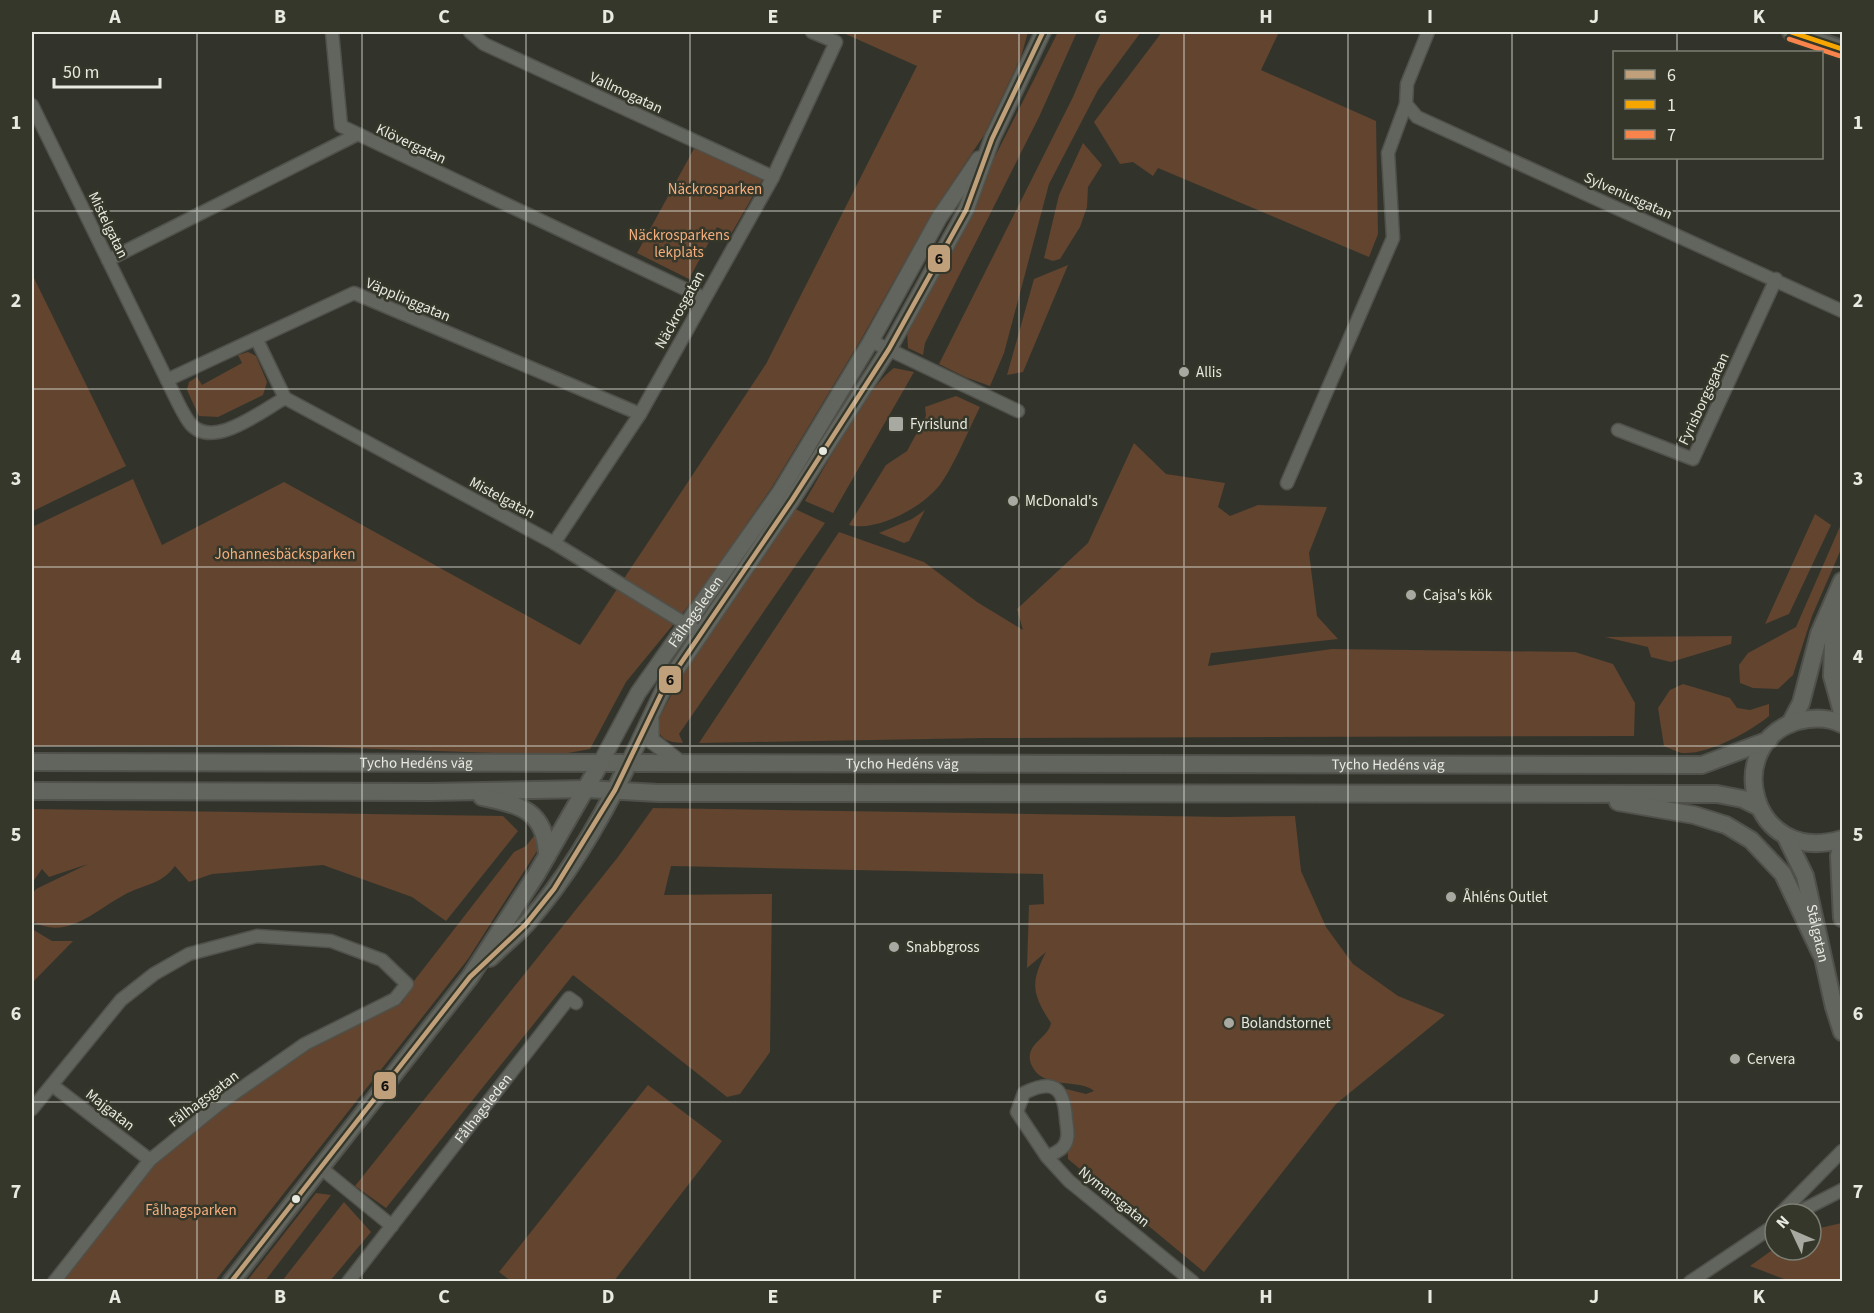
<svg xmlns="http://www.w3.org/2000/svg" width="1874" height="1313" font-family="'Source Sans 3',sans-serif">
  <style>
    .green { fill: #62442f }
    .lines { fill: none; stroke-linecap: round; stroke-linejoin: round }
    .minor-casing { stroke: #4f514a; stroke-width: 15 }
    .tertiary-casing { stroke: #4f514a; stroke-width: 18 }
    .secondary-casing { stroke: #4f514a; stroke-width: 20 }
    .minor { stroke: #62645e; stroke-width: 12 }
    .tertiary { stroke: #62645e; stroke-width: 15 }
    .secondary { stroke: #62645e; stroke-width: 16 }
    .bus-1-casing { stroke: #343729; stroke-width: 9 }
    .bus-2-casing { stroke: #343729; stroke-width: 9 }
    .bus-3-casing { stroke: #343729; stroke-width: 9 }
    .bus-1 { stroke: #bfa07b; stroke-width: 4.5 }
    .bus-2 { stroke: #f7a600; stroke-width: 4.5 }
    .bus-3 { stroke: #f8844c; stroke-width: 4.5 }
    .grid { fill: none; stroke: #e8eae1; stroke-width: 1.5; stroke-opacity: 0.55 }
    .poi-dot { fill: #a8aaa2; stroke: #343729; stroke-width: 2 }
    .bus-dot { fill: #e8eae1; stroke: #343729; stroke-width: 2 }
    .labels { text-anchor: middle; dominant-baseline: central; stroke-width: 5; stroke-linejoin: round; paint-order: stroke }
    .street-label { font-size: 15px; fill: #e8eae1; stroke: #343729 }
    .park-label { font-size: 15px; fill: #f7ae7e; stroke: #343729 }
    .poi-label { font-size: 15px; fill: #e8eae1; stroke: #343729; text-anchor: start }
    .line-badge { stroke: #343729; stroke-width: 2 }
    .pale-badge-label { font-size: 16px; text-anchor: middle; font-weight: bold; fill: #111 }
    .neatline { fill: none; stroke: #e8eae1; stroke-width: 2 }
    .grid-label { font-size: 20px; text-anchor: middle; font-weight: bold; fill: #e8eae1 }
  </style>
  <rect width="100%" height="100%" fill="#32342c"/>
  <path class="green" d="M841,32H1028L1021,57L984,135L932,213L863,336L772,487L699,593L626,682L590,749L568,753L525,754L264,745L32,746V527L133,479L162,545L284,482L580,645L766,364L917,66Z
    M1058,32H1077L1039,117L925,343L923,355L908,348L907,330Z
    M1101,32H1141L1098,90L1049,184L1004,353L990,386L965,377L939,364L1073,97Z
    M1162,32H1279L1261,70L1376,121L1378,234L1369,257L1158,168L1153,176L1133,162L1120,164L1094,122Z
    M1083,143L1102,165L1088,187L1087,207L1080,227L1060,259L1053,261L1044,258L1059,195Z
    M696,145L764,177L731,234L717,227L689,279L637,253Z
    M1068,265L1023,372L1007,375L1034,279Z
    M32,274L126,466L33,511L32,508Z
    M248,352L256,356L267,382L263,395L218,417L199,416L187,390L189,382L197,377L202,385L242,363L238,355Z
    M894,368L914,372L833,513L805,501C825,468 866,388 894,368Z
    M956,396L980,407C970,427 952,470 939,486C921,508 877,532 849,525L886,465L907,451L926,416L925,407Z
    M1134,443L1166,474L1225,483L1218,507L1230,516L1258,505L1327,507L1309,553L1317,616L1338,639L1211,653L1208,666L1332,649L1575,652L1613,664L1635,703L1634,736L985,738L699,743L839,532L924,562L977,602L1023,630L1017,609L1088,543Z
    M793,508L825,523L679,734L683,743C667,742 662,740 655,726L678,682Z
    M925,510L909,541L904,543L879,533L912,519Z
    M1815,514L1831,525L1789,614L1765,624Z
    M1842,522V547L1812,616L1793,675L1778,689L1753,688L1740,683L1739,665L1748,653L1796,627Z
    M1732,636L1731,644L1671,662L1651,657L1648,647L1605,637Z
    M1683,684L1730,698L1737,708L1750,710L1769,704V716C1750,732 1707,755 1682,753C1677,752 1669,748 1664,746L1658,708L1670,690Z
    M653,808L1227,817L1295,816L1301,871L1326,927L1353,964L1398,996L1445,1015L1336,1104L1204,1272L1068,1159L1066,1089L1086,1094L1094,1091C1080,1078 1042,1091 1031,1064C1024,1044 1048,1039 1051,1023C1032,994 1030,983 1046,952L1027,968L1029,905L1044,904L1043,874L671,866L664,895L772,894L770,1052L740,1094L727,1097L573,975L386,1208L355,1186L618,857Z
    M32,809L503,816L518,831L446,921L412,897L323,865L212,874L189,882L175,866C161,885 144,884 124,895C94,911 67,941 32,921V894L36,889L88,864L49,877L42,869L32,883Z
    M536,827L537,851L468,959L215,1281L54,1282L150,1160L305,1044L395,999L402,1003L410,986L514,852L526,846L534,836L532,828Z
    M32,929L52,941H73L32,983Z
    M648,1085L722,1141L614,1281H511L499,1272Z
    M316,1193L331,1195L265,1281H247Z
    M344,1202L371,1232L330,1281H282Z
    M1842,1223V1281H1789L1750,1266L1775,1248V1250H1811V1230Z"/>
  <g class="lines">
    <g class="minor-casing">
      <g id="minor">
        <path d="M332,32L341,126L704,298"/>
        <path d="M470,32L484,44L773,177"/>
        <path d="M1428,32L1407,84L1406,104L1417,117L1842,311"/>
        <path d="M32,105L167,380C174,394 180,409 189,422C211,452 261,411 285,398L554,543L694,629"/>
        <path d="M108,260L356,135"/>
        <path d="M257,340L285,398"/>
        <path d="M871,341L1018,411"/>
        <path d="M167,380L354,293L640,414"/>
        <path d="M1618,430L1693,459L1776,279"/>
        <path d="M1287,483L1393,238L1388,153L1406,104"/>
        <path d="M554,543L640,414L773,177L836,42L812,32"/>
        <path d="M52,1085L150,1160"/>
        <path d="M32,1109L121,1000L154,974L189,954L257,936L331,941L382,960L407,984L395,999L305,1044L219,1104L150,1160L54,1282"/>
        <path d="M1047,1157C1052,1154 1060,1151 1063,1147C1070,1139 1067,1129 1066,1119C1064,1088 1054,1078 1024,1093L1017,1112L1047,1157L1069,1181L1193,1282"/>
        <path d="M321,1168L392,1226"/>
        <path d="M1780,1214L1842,1151"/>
        <path d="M1795,1214L1842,1190"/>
        <path id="s1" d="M348,1282L569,998L576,1003"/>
        <path d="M1690,1282L1775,1225"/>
      </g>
    </g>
    <g class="tertiary-casing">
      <g id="tertiary">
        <path d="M651,719V740L679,762"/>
        <path id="s2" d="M601,762L638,693L780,492L871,341L939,218L979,159"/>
        <path d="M629,762L664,688L792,500L889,349L966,210L992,139L1043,32"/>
      </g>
    </g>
    <g class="secondary-casing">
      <g id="secondary">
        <path d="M1791,32L1842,49"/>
        <path d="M1834,610L1832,676L1842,712"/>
        <path d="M1790,724L1801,703L1819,634L1842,581"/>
        <path d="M1842,724C1828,717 1814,717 1798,721C1721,743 1750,867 1842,839"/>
        <path id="s3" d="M32,762L1702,765L1769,740"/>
        <path d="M32,791L430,792L587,789L658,793L1717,794L1743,799L1759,807"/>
        <path d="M482,797C520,805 546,810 547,856"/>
        <path d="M1618,802L1694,815L1726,825L1751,840L1783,874L1821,954"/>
        <path id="s4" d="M1786,837L1805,876L1834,1007L1842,1032"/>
        <path d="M1842,844L1839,856L1842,918"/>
        <path d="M490,958C502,946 516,935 527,923C567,878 603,816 629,762"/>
        <path d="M231,1282L470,977L536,875L601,762"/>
      </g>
    </g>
    <use href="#minor" class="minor"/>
    <use href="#tertiary" class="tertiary"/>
    <use href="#secondary" class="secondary"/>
    <g class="bus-1-casing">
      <path id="bus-1" d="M231,1282L470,977L526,924L554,889L615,790L664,688L792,500L889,349L966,210L992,139L1043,32"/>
    </g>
    <g class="bus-2-casing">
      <path id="bus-2" d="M1791,32L1842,49"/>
    </g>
    <g class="bus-3-casing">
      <path id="bus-3" d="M1789,39L1840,56"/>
    </g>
    <use href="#bus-1" class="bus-1"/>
    <use href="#bus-2" class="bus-2"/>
    <use href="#bus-3" class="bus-3"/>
  </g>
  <path class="grid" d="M197,32V1282M362,32V1282M526,32V1282M690,32V1282M855,32V1282M1019,32V1282M1184,32V1282M1348,32V1282M1512,32V1282M1677,32V52M1677,158V1282M32,211H1842M32,389H1842M32,567H1842M32,746H1842M32,924H1842M32,1102H1842"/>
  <g class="poi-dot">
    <circle cx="1184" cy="372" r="6"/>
    <rect x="888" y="416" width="16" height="16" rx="3"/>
    <circle cx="1013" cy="501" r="6"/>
    <circle cx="1411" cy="595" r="6"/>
    <circle cx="1451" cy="897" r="6"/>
    <circle cx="894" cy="947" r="6"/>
    <circle cx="1229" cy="1023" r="6"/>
    <circle cx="1735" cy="1059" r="6"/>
  </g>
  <g class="bus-dot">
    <circle cx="823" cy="451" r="5"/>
    <circle cx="296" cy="1199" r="5"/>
  </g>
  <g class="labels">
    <g class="street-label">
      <text transform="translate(626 93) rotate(25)">Vallmogatan</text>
      <text transform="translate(411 144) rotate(25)">Klövergatan</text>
      <text transform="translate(1628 196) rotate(24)">Sylveniusgatan</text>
      <text transform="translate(108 225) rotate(64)">Mistelgatan</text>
      <text transform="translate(408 300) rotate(23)">Väpplinggatan</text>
      <text transform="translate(680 310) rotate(-61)">Näckrosgatan</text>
      <text transform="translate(1704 399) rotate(-65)">Fyrisborgsgatan</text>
      <text transform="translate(502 498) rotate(28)">Mistelgatan</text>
      <text stroke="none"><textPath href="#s2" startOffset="178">Fålhagsleden</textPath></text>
      <text stroke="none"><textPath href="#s3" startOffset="384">Tycho Hedéns väg</textPath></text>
      <text stroke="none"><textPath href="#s3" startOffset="870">Tycho Hedéns väg</textPath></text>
      <text stroke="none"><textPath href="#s3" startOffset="1356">Tycho Hedéns väg</textPath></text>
      <text stroke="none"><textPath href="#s4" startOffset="102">Stålgatan</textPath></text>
      <text transform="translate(204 1099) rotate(-37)">Fålhagsgatan</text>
      <text stroke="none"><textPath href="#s1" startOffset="220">Fålhagsleden</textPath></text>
      <text transform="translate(110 1110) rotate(38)">Majgatan</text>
      <text transform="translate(1114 1197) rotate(39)">Nymansgatan</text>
    </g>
    <g class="park-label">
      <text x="715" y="189">Näckrosparken</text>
      <text x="679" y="235">Näckrosparkens<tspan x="679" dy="17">lekplats</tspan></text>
      <text x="285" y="554">Johannesbäcksparken</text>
      <text x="191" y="1210">Fålhagsparken</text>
    </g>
    <g class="poi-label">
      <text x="1196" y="372">Allis</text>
      <text x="910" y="424">Fyrislund</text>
      <text x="1025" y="501">McDonald's</text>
      <text x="1423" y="595">Cajsa's kök</text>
      <text x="1463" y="897">Åhléns Outlet</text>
      <text x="906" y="947">Snabbgross</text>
      <text x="1241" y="1023">Bolandstornet</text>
      <text x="1747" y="1059">Cervera</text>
    </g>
  </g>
  <g class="line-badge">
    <rect x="927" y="244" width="24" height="29" rx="6" fill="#bfa07b"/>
    <rect x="658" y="665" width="24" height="29" rx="6" fill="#bfa07b"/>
    <rect x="373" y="1071" width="24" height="29" rx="6" fill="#bfa07b"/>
  </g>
  <g class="pale-badge-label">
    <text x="939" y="264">6</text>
    <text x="670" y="685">6</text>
    <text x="385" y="1091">6</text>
  </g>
  <rect width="1874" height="1313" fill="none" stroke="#343729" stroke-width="66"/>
  <rect x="1613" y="51" width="210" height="108" fill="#343729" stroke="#7c7f73" stroke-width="1.5"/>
  <rect x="1625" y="70" width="30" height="9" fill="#bfa07b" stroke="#7c7f73" stroke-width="1.5"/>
  <text x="1667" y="81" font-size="18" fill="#e8eae1">6</text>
  <rect x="1625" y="100" width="30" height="9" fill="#f7a600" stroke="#7c7f73" stroke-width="1.5"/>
  <text x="1667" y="111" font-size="18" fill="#e8eae1">1</text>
  <rect x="1625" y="130" width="30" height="9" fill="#f8844c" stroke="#7c7f73" stroke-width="1.5"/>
  <text x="1667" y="141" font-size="18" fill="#e8eae1">7</text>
  <g transform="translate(1793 1232) rotate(314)"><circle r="28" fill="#343729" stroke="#7c7f73" stroke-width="1.5"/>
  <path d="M0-4.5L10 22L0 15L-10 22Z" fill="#a8aaa2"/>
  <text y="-9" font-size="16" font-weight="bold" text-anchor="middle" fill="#e8eae1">N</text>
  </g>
  <path d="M54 78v9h106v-9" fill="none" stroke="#e8eae1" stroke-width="3"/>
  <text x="63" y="78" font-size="18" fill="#e8eae1" stroke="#343729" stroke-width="4.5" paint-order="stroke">50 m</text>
  <rect x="33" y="33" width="1808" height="1247" class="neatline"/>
  <g class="grid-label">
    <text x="115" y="23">A</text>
    <text x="280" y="23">B</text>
    <text x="444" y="23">C</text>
    <text x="608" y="23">D</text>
    <text x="773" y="23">E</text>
    <text x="937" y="23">F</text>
    <text x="1101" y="23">G</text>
    <text x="1266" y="23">H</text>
    <text x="1430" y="23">I</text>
    <text x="1594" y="23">J</text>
    <text x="1759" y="23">K</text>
    <text x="16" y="129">1</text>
    <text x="1858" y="129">1</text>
    <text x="16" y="307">2</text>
    <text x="1858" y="307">2</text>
    <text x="16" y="485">3</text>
    <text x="1858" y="485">3</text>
    <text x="16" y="663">4</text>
    <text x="1858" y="663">4</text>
    <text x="16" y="841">5</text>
    <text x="1858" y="841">5</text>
    <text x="16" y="1020">6</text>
    <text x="1858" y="1020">6</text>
    <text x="16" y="1198">7</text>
    <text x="1858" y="1198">7</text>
    <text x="115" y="1303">A</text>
    <text x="280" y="1303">B</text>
    <text x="444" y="1303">C</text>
    <text x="608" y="1303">D</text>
    <text x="773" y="1303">E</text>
    <text x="937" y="1303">F</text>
    <text x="1101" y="1303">G</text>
    <text x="1266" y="1303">H</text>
    <text x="1430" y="1303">I</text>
    <text x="1594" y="1303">J</text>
    <text x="1759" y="1303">K</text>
  </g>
</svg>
